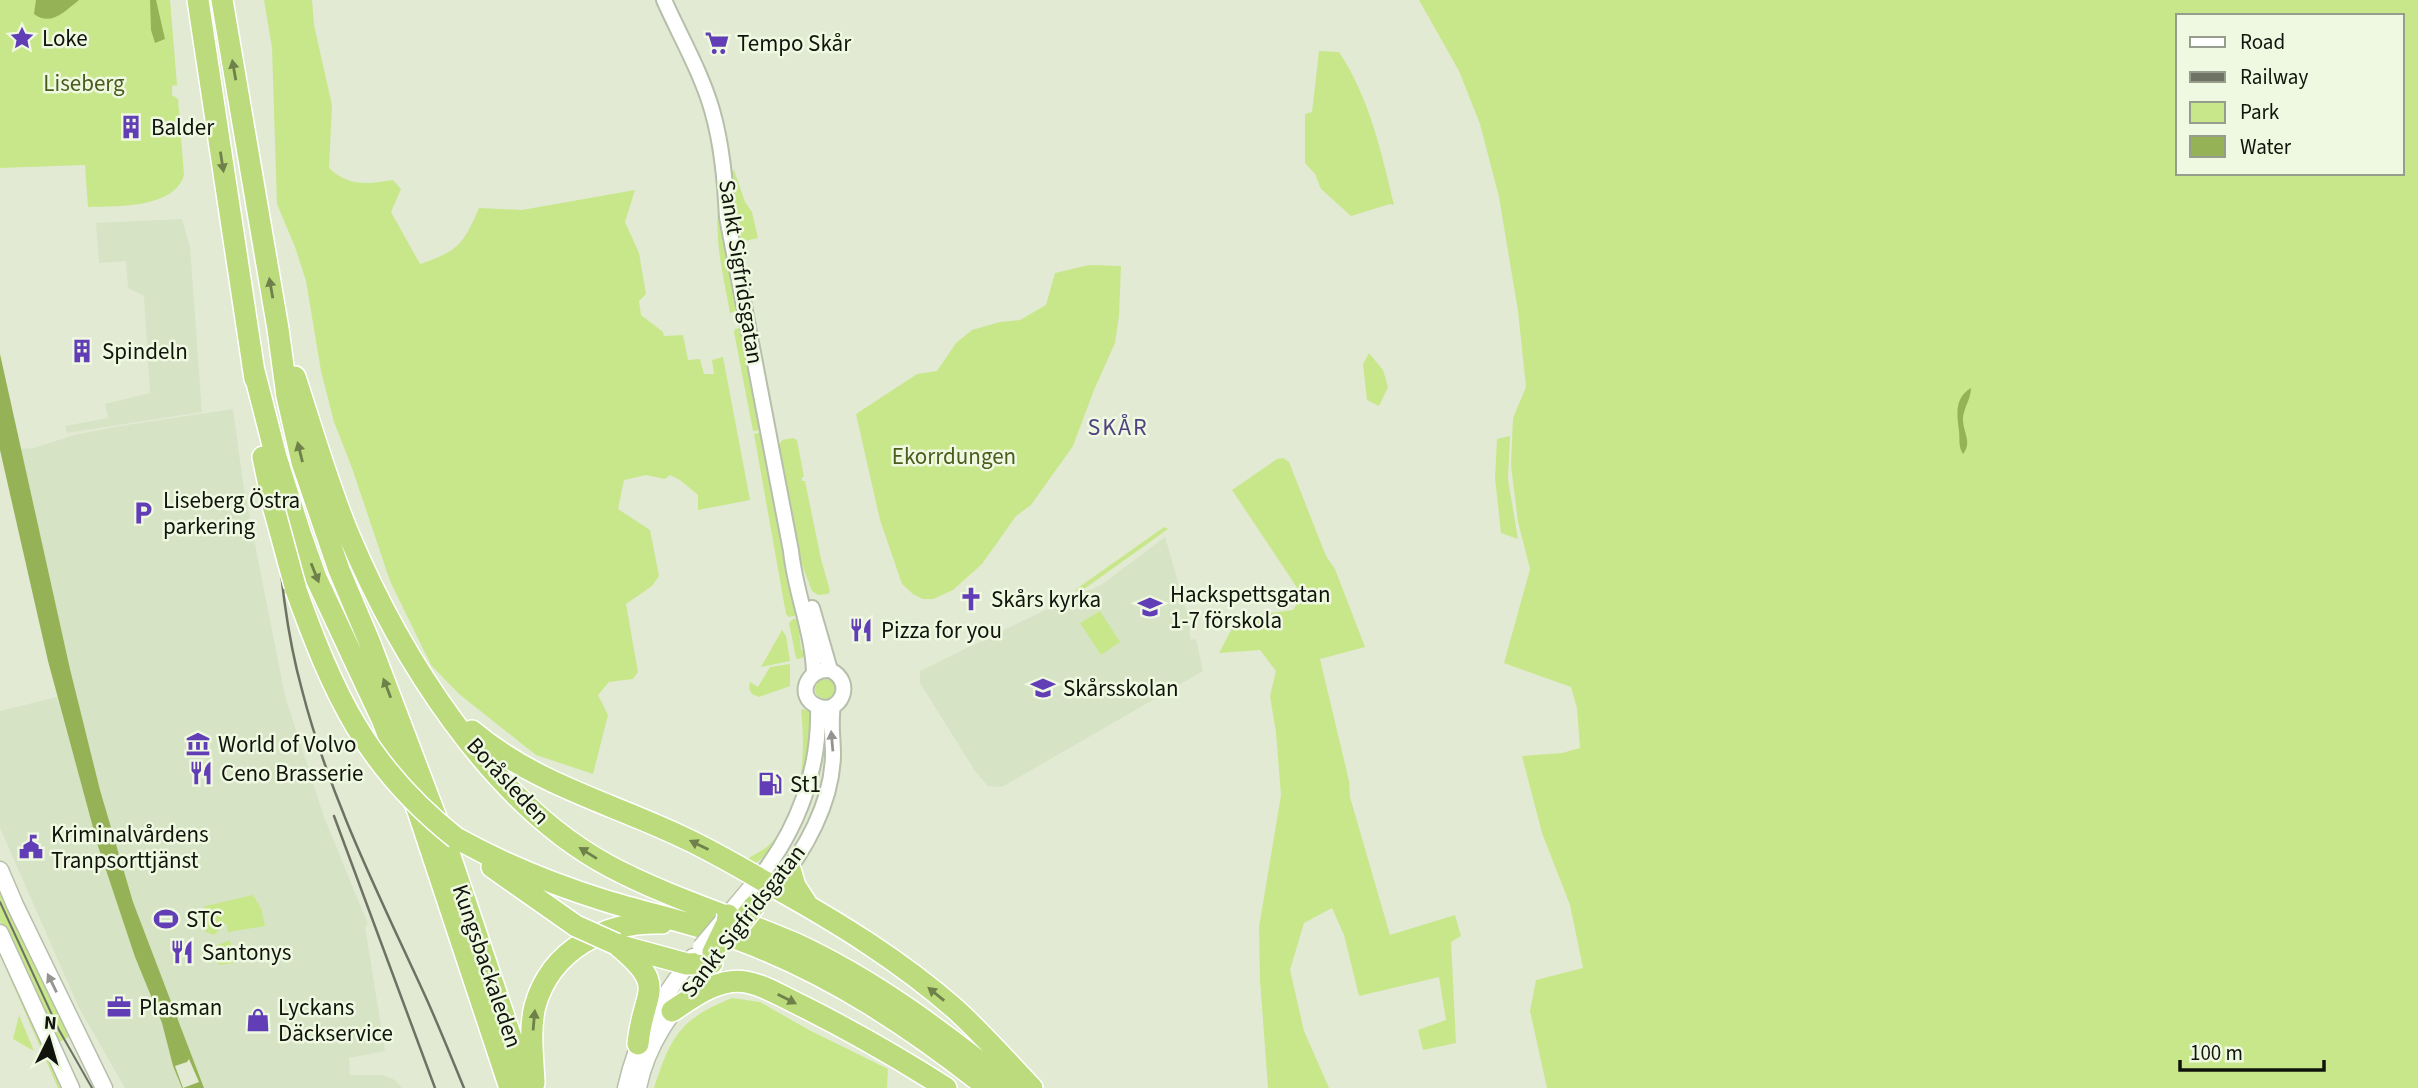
<svg xmlns="http://www.w3.org/2000/svg" width="2418" height="1088" font-family="'Source Sans 3',sans-serif">
  <style>
    .built { fill: #d7e3c5 }
    .green { fill: #c8e78b; fill-rule: evenodd }
    .water { fill: #95b356 }
    .pier { fill: #e2ead4 }
    .lines { fill: none; stroke-linecap: round; stroke-linejoin: round }
    .tertiary-casing { stroke: #b6bfa9; stroke-width: 18 }
    .secondary-casing { stroke: #b6bfa9; stroke-width: 19 }
    .motorway-casing { stroke: #fff; stroke-width: 24 }
    .tertiary { stroke: #fff; stroke-width: 14 }
    .secondary { stroke: #fff; stroke-width: 16 }
    .motorway { stroke: #bbdb7c; stroke-width: 21 }
    .tram { stroke: #6d7264; stroke-width: 2 }
    .rail { stroke: #6d7264; stroke-width: 2.5 }
    .secondary-bridge-casing { stroke: #b6bfa9; stroke-width: 19; stroke-linecap: butt }
    .motorway-bridge-casing { stroke: #fff; stroke-width: 24; stroke-linecap: butt }
    .secondary-bridge { stroke: #fff; stroke-width: 16 }
    .motorway-bridge { stroke: #bbdb7c; stroke-width: 21 }
    .oneway { fill: #6e814a }
    .oneway2 { fill: #949592 }
    .labels { text-anchor: middle; dominant-baseline: central; stroke-width: 5; stroke-linejoin: round; paint-order: stroke }
    .poi-label { font-size: 23px; fill: #11140c; stroke: #eff8e1; text-anchor: start }
    .park-label { font-size: 23px; fill: #4a5d1c; stroke: #eff8e1 }
    .street-label { font-size: 23px; fill: #11140c; stroke: #eff8e1 }
    .neighbourhood-label { font-size: 24px; letter-spacing: 2px; fill: #514381; stroke: #eff8e1 }
  </style>
  <rect width="100%" height="100%" fill="#e2ead4"/>
  <path class="built" d="M182,219L190,247L202,412L67,433L65,426L108,418L105,404L150,393L144,296L128,288L126,261L99,263L96,223Z
    M233,409L243,483L285,696L324,817L368,924L365,926L385,1051L349,1058L350,1075H383L395,1080L402,1088H204L133,902L100,790L70,669L21,449L34,448L74,435L120,426Z
    M1165,537L1192,630L1189,631L1191,640L1196,639L1203,671L1002,787L988,786L975,771L920,683V671L1041,612L1101,585Z
    M57,697L99,846L135,957L162,1023L173,1066L182,1088H125L79,1008L0,828V711Z"/>
  <path class="green" d="M0,0H170L177,85L172,86V95L178,99L184,175C174,209 116,206 88,207L85,165L0,168Z
    M264,0H312L314,25L332,105L329,168C349,187 367,184 393,180L401,189L391,212L420,264C458,251 463,245 479,208L522,210L635,190L625,222L639,253L646,294L639,301L641,315L663,332L664,336L683,335L688,360L700,359L704,374H714L712,360L723,357L750,500L698,510V495L680,480L670,475L665,479L646,475L624,480L618,509L650,530L659,576L652,586L626,604L638,672L633,679L609,682L598,695L608,715L593,774L536,755L459,694L431,665L390,581L352,468L334,422L321,371L306,281L295,247L277,204L272,48Z
    M1419,0H2418V1088H1547L1530,1011L1536,980L1583,968L1570,905L1542,833L1522,756L1562,753L1580,748L1577,708L1571,687L1504,663L1530,569L1518,522L1511,466L1513,418L1526,387L1518,311L1499,197L1480,124L1459,71ZM2178,16H2402V173H2178Z
    M1319,51L1339,52C1370,99 1381,151 1394,205L1390,204L1351,216L1321,189L1315,174L1305,163V114L1312,112Z
    M734,170L745,202L752,212L758,238L745,241L739,238L732,203V171Z
    M720,209L738,303L735,311L730,313C724,279 715,245 718,210Z
    M1089,265L1121,266L1119,316L1115,343L1094,390L1073,446L1031,505L1016,516L982,564L953,590L933,599H923L913,594L902,584L880,520L856,414L917,374L937,371L956,343L972,330L1000,322L1020,320L1046,305L1055,273Z
    M739,328L742,330L762,430L753,431L734,332L735,329Z
    M1369,353L1383,370L1388,387L1379,406L1367,400L1363,364Z
    M763,432L801,614L789,617L786,614L754,434Z
    M1510,436L1508,479L1518,539L1501,533L1495,478L1497,439Z
    M793,438L797,440L804,477H802V481H805L821,559L830,591L828,594L818,595L812,591L798,554L778,448L782,440Z
    M1283,458L1289,462L1326,556L1335,569L1365,647L1320,659L1349,781L1350,797L1390,935L1455,915L1461,936L1451,942L1456,1043L1423,1050L1418,1030L1446,1020L1439,977L1359,996L1344,935L1332,908L1304,923L1290,970L1304,1031L1329,1088H1268L1260,980L1259,927L1281,795L1276,733L1270,696L1276,671L1260,650L1219,653L1236,621L1262,614L1293,610L1302,595L1232,490L1277,459Z
    M1164,527L1168,529L1084,589L1079,592L1075,590Z
    M1100,611L1120,642L1101,655L1080,623Z
    M793,619H798L801,649L805,653L804,657L798,659L796,658L789,623Z
    M782,630L786,636L790,661L761,667Z
    M790,664V686L759,697L752,694L749,688L750,682L758,687L770,667Z
    M815 689a10 10 0 1 1 20 0a10 10 0 1 1-20 0Z
    M803,709L811,712L814,719V730C809,753 805,777 799,800C794,817 769,859 752,865L747,860C753,854 762,852 769,845C803,812 806,754 801,710Z
    M0,881L52,1000L70,1036L56,1044L0,921Z
    M253,895L261,908L265,926L228,932L226,923L214,935L206,932L201,911L205,906Z
    M230,940L234,963L219,965L212,947Z
    M0,947L64,1088H58L0,955Z
    M732,998L760,1002L809,1030L888,1069L887,1088H654C671,1036 680,1019 732,998Z
    M19,1015L34,1051L13,1039Z"/>
  <path class="water" d="M36,0H79C65,11 51,27 34,14Z
    M150,0H156L165,39L155,43L151,30Z
    M0,354L70,669L100,790L133,902L204,1088H182L173,1066L162,1023L135,957L98,846L48,661L0,450Z
    M1971,388C1971,400 1962,410 1963,421C1964,434 1972,443 1963,454C1958,446 1960,440 1959,431C1957,415 1954,398 1971,388Z"/>
  <path class="pier" d="M189,1059L199,1082L183,1088L175,1066L187,1062Z"/>
  <g class="lines">
    <g class="tertiary-casing">
      <path id="tertiary" d="M664,0C680,36 701,72 712,110C722,145 725,180 727,217L791,551C795,592 813,632 814,673
        M812,608L830,670C856,682 840,716 817,706C796,697 806,668 830,670
        M759,878C798,829 820,769 818,707
        M775,887C805,851 832,803 833,755C833,738 830,723 833,706"/>
    </g>
    <g class="secondary-casing">
      <path id="secondary" d="M0,870L15,905L104,1088
        M728,915L759,878
        M0,933L71,1088
        M626,1088C637,1037 662,997 693,957
        M638,1088C649,1033 682,1001 715,959"/>
    </g>
    <g class="motorway-casing">
      <path id="motorway" d="M198,0L255,379
        M222,0L278,329L287,396L302,462L339,570L369,641L446,844L528,1088
        M253,367L276,457L300,533L316,578L382,719L418,811L510,1088
        M295,377C312,429 327,482 348,533C399,655 490,802 609,866C669,898 734,917 796,944C874,980 946,1034 1012,1088
        M263,457L274,509
        M472,731C535,784 608,802 680,836C713,851 743,869 774,887C837,922 899,960 954,1008C982,1033 1006,1061 1032,1088
        M456,838C503,864 552,884 603,900C648,914 693,923 737,939C830,973 911,1027 988,1088
        M492,867L576,926
        M790,869L795,886L806,903
        M616,944C670,988 643,989 638,1044
        M621,946L687,964L712,963
        M672,1011C693,997 719,977 746,982C764,985 783,997 800,1005C850,1030 899,1058 946,1088
        M534,1083C533,1058 529,1030 535,1006C551,949 606,921 662,923"/>
    </g>
    <use href="#tertiary" class="tertiary"/>
    <use href="#secondary" class="secondary"/>
    <use href="#motorway" class="motorway"/>
    <path class="tram" d="M0,902L59,1030L92,1088"/>
    <path class="rail" d="M276,512C280,572 286,632 302,690C330,799 381,899 427,1000C440,1029 452,1059 464,1088
      M334,816L435,1088"/>
    <g class="secondary-bridge-casing">
      <path id="secondary-bridge" d="M701,947L722,922"/>
    </g>
    <g class="motorway-bridge-casing">
      <path id="motorway-bridge" d="M274,509L295,586
        M296,590C334,695 366,767 456,838
        M576,926L616,944
        M735,934L739,925L755,905
        M713,952L727,923L728,915"/>
    </g>
    <use href="#secondary-bridge" class="secondary-bridge"/>
    <use href="#motorway-bridge" class="motorway-bridge"/>
  </g>
  <defs><path id="oneway-solid" d="M-6-.8H1V-3.2L6.5 0L1 3.2V.8H-6Z" transform="scale(1.75)"/></defs>
  <g class="oneway">
    <use href="#oneway-solid" transform="translate(234 70) rotate(-100)"/>
    <use href="#oneway-solid" transform="translate(222 162) rotate(81)"/>
    <use href="#oneway-solid" transform="translate(271 288) rotate(-100)"/>
    <use href="#oneway-solid" transform="translate(300 452) rotate(-104)"/>
    <use href="#oneway-solid" transform="translate(315 573) rotate(68)"/>
    <use href="#oneway-solid" transform="translate(387 688) rotate(-111)"/>
    <use href="#oneway-solid" transform="translate(699 845) rotate(-154)"/>
    <use href="#oneway-solid" transform="translate(588 853) rotate(-148)"/>
    <use href="#oneway-solid" transform="translate(936 994) rotate(-141)"/>
    <use href="#oneway-solid" transform="translate(787 999) rotate(27)"/>
    <use href="#oneway-solid" transform="translate(534 1020) rotate(-85)"/>
  </g>
  <g class="oneway2">
    <use href="#oneway-solid" transform="translate(832 741) rotate(-95)"/>
    <use href="#oneway-solid" transform="translate(52 983) rotate(-116)"/>
  </g>
  <defs>
    <g id="sight-bare" transform="scale(1.89)"><path d="M0-6L1.8-2.2L6-1.7L2.9 1.2L3.7 5.4L0 3.3L-3.7 5.4L-2.9 1.2L-6-1.7L-1.8-2.2Z" fill="#613eb6" stroke="#eff8e1" stroke-width="2.5" paint-order="stroke"/></g>
    <g id="supermarket-bare" transform="scale(1.89)"><path d="M-6-5.5h2.5l.6 2H6L4.5 2H-2.5L-4.4-4H-6ZM-1.5 3.2a1.3 1.3 0 1 0 .1 0ZM3 3.2a1.3 1.3 0 1 0 .1 0Z" fill="#613eb6" stroke="#eff8e1" stroke-width="2.5" paint-order="stroke"/></g>
    <g id="building-bare" transform="scale(1.89)"><path d="M-4-6H4V6H1V3H-1V6H-4ZM-2.5-4.3h1.7v1.8h-1.7ZM.8-4.3h1.7v1.8H.8ZM-2.5-1h1.7V.8h-1.7ZM.8-1h1.7V.8H.8Z" fill="#613eb6" stroke="#eff8e1" stroke-width="2.5" paint-order="stroke"/></g>
    <g id="parking-bare" transform="scale(1.89)"><path d="M-3.5-5.5H1a3.5 3.5 0 0 1 0 7H-1V5.5H-3.5ZM-1-3.4V-.6H.8a1.4 1.4 0 0 0 0-2.8Z" fill="#613eb6" stroke="#eff8e1" stroke-width="2.5" paint-order="stroke"/></g>
    <g id="church-bare" transform="scale(1.89)"><path d="M-1.2-6h2.4v3.5h3.3v2.4h-3.3V6h-2.4V-.1h-3.3v-2.4h3.3Z" fill="#613eb6" stroke="#eff8e1" stroke-width="2.5" paint-order="stroke"/></g>
    <g id="school-bare" transform="scale(1.89)"><path d="M0-5L7-2L0 1L-7-2ZM-4 1L0 2.5L4 1V4Q0 6-4 4Z" fill="#613eb6" stroke="#eff8e1" stroke-width="2.5" paint-order="stroke"/></g>
    <g id="restaurant-bare" transform="scale(1.89)"><path d="M-5-6h1v4h1v-4h1v4h1v-4h1v5L-1.5 .5V6h-2V.5L-5-1ZM5-6V6H3V1.5H1.5Q1.5-4 5-6Z" fill="#613eb6" stroke="#eff8e1" stroke-width="2.5" paint-order="stroke"/></g>
    <g id="museum-bare" transform="scale(1.89)"><path d="M0-6L6-3V-2H-6V-3ZM-5-1h2V3h-2ZM-1-1h2V3h-2ZM3-1h2V3H3ZM-6 4H6V6H-6Z" fill="#613eb6" stroke="#eff8e1" stroke-width="2.5" paint-order="stroke"/></g>
    <g id="fuel-bare" transform="scale(1.89)"><path d="M-5.5-6h7V0h2V4h1.3V-2.5L3-4.5l.8-.8L6-3V5H2.5V1h-1V6h-7ZM-4.2-4.7v3.2H.2V-4.7Z" fill="#613eb6" stroke="#eff8e1" stroke-width="2.5" paint-order="stroke"/></g>
    <g id="civic-bare" transform="scale(1.89)"><path d="M-.6-6.5H3V-4.5H.6V-3L4-1V1h2V6H-6V1h2V-1L-.6-3ZM-1.2 2.5V6h2.4V2.5Z" fill="#613eb6" stroke="#eff8e1" stroke-width="2.5" paint-order="stroke"/></g>
    <g id="stadium-bare" transform="scale(1.89)"><path d="M0-5a6.5 5 0 1 0 0 10a6.5 5 0 1 0 0-10ZM-3.5-1.8h7v3.6h-7Z" fill="#613eb6" stroke="#eff8e1" stroke-width="2.5" paint-order="stroke"/></g>
    <g id="office-bare" transform="scale(1.89)"><path d="M-6-3h4V-5.5h4V-3h4V5H-6ZM-1-4.5V-3h2v-1.5ZM-6 0V1H6V0Z" fill="#613eb6" stroke="#eff8e1" stroke-width="2.5" paint-order="stroke"/></g>
    <g id="shop-bare" transform="scale(1.89)"><path d="M-5-2.5h2.3a2.7 3.5 0 0 1 5.4 0H5L5.5 6h-11ZM-1.5-2.5h3a1.5 2.3 0 0 0-3 0Z" fill="#613eb6" stroke="#eff8e1" stroke-width="2.5" paint-order="stroke"/></g>
  </defs>
  <g fill-rule="evenodd">
    <use href="#sight-bare" x="22" y="38"/>
    <use href="#supermarket-bare" x="717" y="43"/>
    <use href="#building-bare" x="131" y="127"/>
    <use href="#building-bare" x="82" y="351"/>
    <use href="#parking-bare" x="143" y="513"/>
    <use href="#church-bare" x="971" y="599"/>
    <use href="#school-bare" x="1150" y="607"/>
    <use href="#restaurant-bare" x="861" y="630"/>
    <use href="#school-bare" x="1043" y="688"/>
    <use href="#museum-bare" x="198" y="744"/>
    <use href="#restaurant-bare" x="201" y="773"/>
    <use href="#fuel-bare" x="770" y="784"/>
    <use href="#civic-bare" x="31" y="847"/>
    <use href="#stadium-bare" x="166" y="919"/>
    <use href="#restaurant-bare" x="182" y="952"/>
    <use href="#office-bare" x="119" y="1007"/>
    <use href="#shop-bare" x="258" y="1020"/>
  </g>
  <g class="labels">
    <g class="poi-label">
      <text x="42" y="38">Loke</text>
      <text x="737" y="43">Tempo Skår</text>
      <text x="151" y="127">Balder</text>
      <text x="102" y="351">Spindeln</text>
      <text x="163" y="500">Liseberg Östra<tspan x="163" dy="26">parkering</tspan></text>
      <text x="1170" y="594">Hackspettsgatan<tspan x="1170" dy="26">1-7 förskola</tspan></text>
      <text x="991" y="599">Skårs kyrka</text>
      <text x="881" y="630">Pizza for you</text>
      <text x="1063" y="688">Skårsskolan</text>
      <text x="218" y="744">World of Volvo</text>
      <text x="221" y="773">Ceno Brasserie</text>
      <text x="790" y="784">St1</text>
      <text x="51" y="834">Kriminalvårdens<tspan x="51" dy="26">Tranpsorttjänst</tspan></text>
      <text x="186" y="919">STC</text>
      <text x="202" y="952">Santonys</text>
      <text x="139" y="1007">Plasman</text>
      <text x="278" y="1007">Lyckans<tspan x="278" dy="26">Däckservice</tspan></text>
    </g>
    <g class="park-label">
      <text x="84" y="83">Liseberg</text>
      <text x="954" y="456">Ekorrdungen</text>
    </g>
    <g class="street-label">
      <text transform="translate(741 272) rotate(81)">Sankt Sigfridsgatan</text>
      <text transform="translate(508 781) rotate(47)">Boråsleden</text>
      <text transform="translate(743 921) rotate(-52)">Sankt Sigfridsgatan</text>
      <text transform="translate(487 966) rotate(71)">Kungsbackaleden</text>
    </g>
    <g class="neighbourhood-label">
      <text x="1118" y="427">SKÅR</text>
    </g>
  </g>
  <rect x="2176" y="14" width="228" height="161" fill="#eff8e1" stroke="#969d8c" stroke-width="2"/>
  <rect x="2190" y="37" width="35" height="10" fill="#ffffff" stroke="#969d8c" stroke-width="2"/>
  <text x="2240" y="49" font-size="21" fill="#11140c">Road</text>
  <rect x="2190" y="72" width="35" height="10" fill="#6d7264" stroke="#969d8c" stroke-width="2"/>
  <text x="2240" y="84" font-size="21" fill="#11140c">Railway</text>
  <rect x="2190" y="102" width="35" height="21" fill="#c8e78b" stroke="#969d8c" stroke-width="2"/>
  <text x="2240" y="119" font-size="21" fill="#11140c">Park</text>
  <rect x="2190" y="136" width="35" height="21" fill="#95b356" stroke="#969d8c" stroke-width="2"/>
  <text x="2240" y="154" font-size="21" fill="#11140c">Water</text>
  <g transform="translate(49 1039) rotate(5)" stroke="#eff8e1" stroke-width="5" paint-order="stroke">
  <path d="M0-5L12 26L0 18L-12 26Z" fill="#11140c"/>
  <text y="-10" font-size="19" font-weight="bold" text-anchor="middle" fill="#11140c">N</text>
  </g>
  <path d="M2180 1060v10h144v-10" fill="none" stroke="#11140c" stroke-width="3.5"/>
  <text x="2190" y="1060" font-size="21" fill="#11140c" stroke="#eff8e1" stroke-width="5" paint-order="stroke">100 m</text>
</svg>
